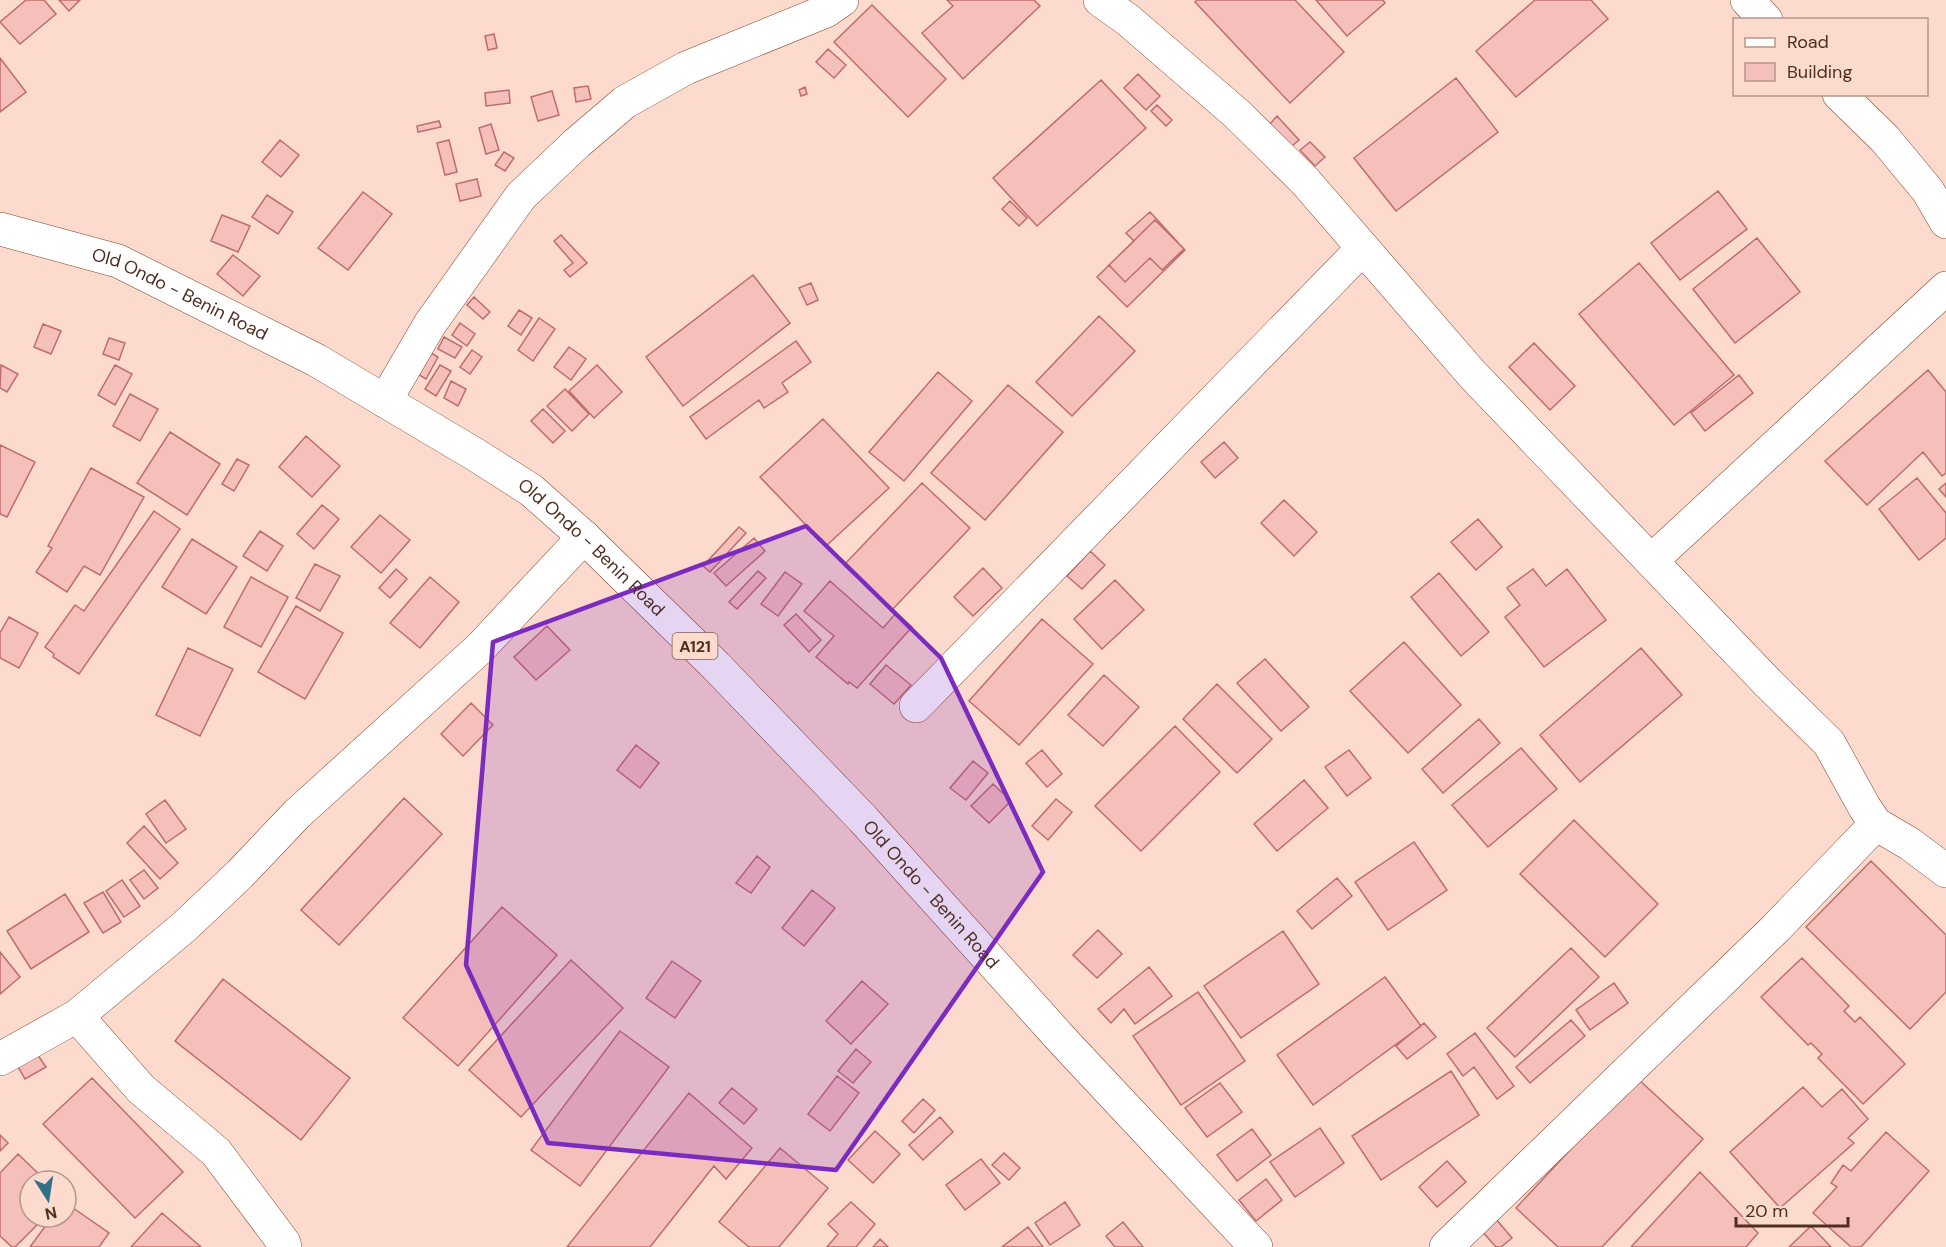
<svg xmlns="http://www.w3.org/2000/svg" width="1946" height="1247" font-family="'DM Sans',sans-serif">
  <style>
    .building { fill: #f5bfbc; stroke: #bf6d6b; stroke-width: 1.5 }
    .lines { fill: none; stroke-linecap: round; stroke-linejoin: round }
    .minor-casing { stroke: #894226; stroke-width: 34 }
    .primary-casing { stroke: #894226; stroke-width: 34 }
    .minor { stroke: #fff; stroke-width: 33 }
    .primary { stroke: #fff; stroke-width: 33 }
    .marked { fill: #7b2cbf; fill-opacity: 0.2; stroke: #7b2cbf; stroke-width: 4.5; stroke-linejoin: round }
    .labels { text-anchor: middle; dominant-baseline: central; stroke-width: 4.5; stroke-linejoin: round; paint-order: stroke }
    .shield { fill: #fcdacd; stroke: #846256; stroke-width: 1.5 }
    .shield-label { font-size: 16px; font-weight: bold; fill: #502f23 }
    .street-label { font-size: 18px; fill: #502f23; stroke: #fcdacd }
  </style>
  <rect width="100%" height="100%" fill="#fcdacd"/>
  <path class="building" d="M26,0H44L56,14L20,44L0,22Z
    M59,0H80L69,11Z
    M947,0H1034L1040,6L963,79L922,33L953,6Z
    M1197,0H1295L1344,52L1290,103L1195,2Z
    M1316,0H1383L1385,3L1347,36Z
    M1535,0H1591L1608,19L1516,97L1476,51Z
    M872,5L946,79L908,117L834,42Z
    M494,34L497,48L488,50L485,36Z
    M828,49L846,65L834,78L816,62Z
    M0,58L26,92L0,112Z
    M1138,74L1160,96L1146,110L1124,88Z
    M1456,78L1498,132L1396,211L1354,158Z
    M1101,80L1146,128L1037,226L993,178Z
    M588,86L591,99L576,102L574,88Z
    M805,87L807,94L801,96L799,90Z
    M509,90L510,103L486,106L485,93Z
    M552,91L559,115L538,121L531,97Z
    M1157,105L1172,120L1166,126L1151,111Z
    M1277,116L1299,140L1292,146L1270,124Z
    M439,121L441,127L418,132L417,126Z
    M491,124L499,150L486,154L479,128Z
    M280,140L299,155L281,177L262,162Z
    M449,140L457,172L445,175L437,143Z
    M1310,142L1325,157L1315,166L1300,150Z
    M504,152L514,158L505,171L495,165Z
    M477,179L481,196L460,201L456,184Z
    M1718,191L1747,229L1680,280L1651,243Z
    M363,192L392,214L348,270L318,248Z
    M267,195L293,212L278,234L252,217Z
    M1010,201L1027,218L1019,226L1002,209Z
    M1150,212L1184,249L1162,270L1150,258L1125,282L1109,265L1134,241L1126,233Z
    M222,215L250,226L238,252L211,241Z
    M1155,220L1185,250L1127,307L1097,277Z
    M561,235L587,263L570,277L564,270L573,263L554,241Z
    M1757,238L1800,292L1735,343L1693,289Z
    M233,255L260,276L243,296L217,274Z
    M1639,263L1734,375L1674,425L1579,314Z
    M753,275L790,323L683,406L646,357Z
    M811,283L818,300L807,305L799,288Z
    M474,297L490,312L483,319L467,305Z
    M519,310L532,318L521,335L508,326Z
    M1099,316L1135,351L1072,416L1036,382Z
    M539,318L555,329L533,361L518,350Z
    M460,323L475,334L467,346L452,335Z
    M43,324L61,331L51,354L34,347Z
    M444,337L462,347L455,358L438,349Z
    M109,338L125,343L119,360L103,354Z
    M796,341L811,362L782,383L788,392L764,408L759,400L706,439L690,417Z
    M1534,343L1575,386L1550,410L1509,367Z
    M569,347L586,359L571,380L554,367Z
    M426,350L438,357L426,379L414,372Z
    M472,350L482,357L470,374L460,367Z
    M1,365L18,374L7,392L0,388Z
    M115,365L132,374L115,405L98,395Z
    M440,365L451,371L436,396L425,389Z
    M597,365L622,392L594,418L569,391Z
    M1928,370L1946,392V473L1942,476L1923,452L1867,505L1825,461Z
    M938,372L972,401L904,481L869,452Z
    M1739,375L1753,393L1705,431L1691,413Z
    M451,381L466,389L458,406L444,398Z
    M1008,385L1063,432L985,520L931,473Z
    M565,389L589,414L572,431L547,406Z
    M130,394L158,409L140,441L113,426Z
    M543,409L565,431L553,443L531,421Z
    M823,419L889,488L826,546L760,477Z
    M170,432L220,464L187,515L137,483Z
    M306,436L340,466L312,497L279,467Z
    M1224,442L1238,458L1215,478L1201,462Z
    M0,445L35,462L7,517L0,514Z
    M237,459L249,465L234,491L222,484Z
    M91,468L144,497L100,575L84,566L67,592L36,572L52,548L48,546Z
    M1917,478L1946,513V538L1919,560L1879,509Z
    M922,483L970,528L892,610L844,565Z
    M1946,483V497L1939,489Z
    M1284,500L1317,532L1294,556L1261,523Z
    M322,505L339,519L314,549L297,534Z
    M154,511L180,529L79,674L53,657L54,654L45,647L75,605L84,611Z
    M380,515L410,540L381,573L351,547Z
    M1478,519L1502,547L1476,570L1451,542Z
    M739,527L746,533L710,572L703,566Z
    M260,531L283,546L267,571L243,556Z
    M754,538L765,551L726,586L714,573Z
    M192,539L237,567L206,614L162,587Z
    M1090,551L1105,565L1082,589L1067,576Z
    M315,564L340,576L320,611L296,598Z
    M983,568L1002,588L973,616L954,597Z
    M396,569L407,579L390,598L379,588Z
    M1533,569L1546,586L1567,569L1606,620L1544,667L1505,617L1520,605L1507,588Z
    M758,571L766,578L737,609L729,602Z
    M785,572L802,584L778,616L761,604Z
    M1439,573L1489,632L1461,656L1411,597Z
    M251,577L288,597L261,647L224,627Z
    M430,577L459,602L420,648L390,623Z
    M1115,580L1144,610L1102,649L1074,619Z
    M830,581L883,628L896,613L912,627L857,688L849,682L848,684L816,657L834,636L804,611Z
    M296,606L343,633L305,699L258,672Z
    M796,614L821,640L809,652L784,625Z
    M9,617L38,633L19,668L0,658V633Z
    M1042,619L1093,664L1019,745L969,701Z
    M547,626L570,650L536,680L514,657Z
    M1404,642L1461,705L1408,753L1350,691Z
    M188,648L233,669L200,736L156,715Z
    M1641,648L1682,695L1580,782L1540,735Z
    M1265,659L1309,707L1281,731L1237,683Z
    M886,665L911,685L894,704L870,684Z
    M1104,675L1139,707L1103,746L1068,715Z
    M1217,684L1272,739L1237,773L1183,719Z
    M471,703L493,725L463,756L441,734Z
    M1479,719L1500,743L1443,793L1422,769Z
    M1175,726L1220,772L1141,851L1095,806Z
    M636,745L659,763L640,788L617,770Z
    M1521,748L1557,789L1488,847L1452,805Z
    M1042,750L1062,774L1047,787L1026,763Z
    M1349,750L1371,778L1347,796L1325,767Z
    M973,761L988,773L966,800L950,788Z
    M1304,780L1328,808L1277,851L1254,824Z
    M993,784L1011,801L989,823L971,806Z
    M404,798L442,834L339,945L301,910Z
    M1056,799L1072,812L1048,840L1032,826Z
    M165,800L186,829L166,843L146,814Z
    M1574,820L1658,904L1605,957L1520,874Z
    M144,826L178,863L160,879L127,843Z
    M1414,842L1447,890L1388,930L1355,882Z
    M757,856L770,867L751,893L736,883Z
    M1871,861L1946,935V992L1910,1029L1806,927Z
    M144,870L158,888L144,899L130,880Z
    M1337,878L1352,896L1312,929L1297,911Z
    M122,880L140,906L124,917L106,891Z
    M812,890L835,908L804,946L782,928Z
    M103,892L121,922L103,933L84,903Z
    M65,894L89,932L31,969L7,931Z
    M502,907L557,955L458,1066L403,1018Z
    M1098,930L1122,954L1097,978L1073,955Z
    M1283,931L1319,984L1241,1038L1204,986Z
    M1571,948L1599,977L1515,1057L1487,1028Z
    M0,952L20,977L0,994Z
    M1802,958L1849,1006L1844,1011L1855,1022L1860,1017L1905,1064L1863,1104L1818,1058L1822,1054L1811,1043L1808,1045L1761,997Z
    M571,960L623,1008L521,1117L469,1070Z
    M672,961L701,981L675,1018L646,998Z
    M1149,967L1172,996L1135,1024L1124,1009L1111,1023L1098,1009Z
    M1385,977L1421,1026L1313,1105L1277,1055Z
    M223,979L350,1078L301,1140L175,1041Z
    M862,981L888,1004L851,1044L826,1021Z
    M1614,983L1628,1003L1590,1030L1576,1010Z
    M1198,992L1245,1061L1181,1105L1133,1036Z
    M1571,1020L1585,1036L1530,1083L1516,1067Z
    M1424,1023L1436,1037L1407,1059L1396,1046Z
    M620,1031L669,1067L580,1186L531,1150Z
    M1475,1033L1514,1086L1497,1099L1474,1067L1463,1076L1447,1054Z
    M856,1049L871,1062L853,1083L838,1071Z
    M37,1054L46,1067L25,1079L18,1067Z
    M1451,1071L1479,1115L1381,1180L1352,1136Z
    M837,1076L859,1093L830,1131L808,1114Z
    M92,1078L183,1172L135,1218L43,1124Z
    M1637,1078L1703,1139L1602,1247H1558L1516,1208Z
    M1220,1083L1242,1112L1207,1137L1185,1108Z
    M1803,1087L1822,1107L1842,1089L1868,1119L1848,1138L1854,1143L1780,1208L1730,1152Z
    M732,1088L757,1109L744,1124L719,1103Z
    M689,1093L752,1148L726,1179L714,1166L650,1247H567Z
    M923,1099L935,1110L914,1133L902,1121Z
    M940,1117L953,1132L923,1160L909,1145Z
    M1320,1128L1344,1163L1295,1197L1270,1162Z
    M1252,1129L1271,1155L1237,1181L1217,1155Z
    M875,1131L900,1154L873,1183L848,1160Z
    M1886,1132L1929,1171L1861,1247H1851L1813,1213L1837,1187L1831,1183L1843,1165L1851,1171Z
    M0,1135L8,1143L0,1151Z
    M780,1148L828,1188L779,1247H749L719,1222Z
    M1004,1153L1020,1168L1009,1180L992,1165Z
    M18,1154L46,1181H30V1217H45L15,1247H12L0,1236V1173Z
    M981,1159L1000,1183L965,1210L946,1185Z
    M1447,1161L1466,1182L1437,1207L1419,1187Z
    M1700,1172L1758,1233L1746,1247H1631Z
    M1266,1179L1282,1200L1256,1221L1239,1200Z
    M851,1202L875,1224L856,1247H827L838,1234L828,1224Z
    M1065,1202L1080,1225L1050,1245L1035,1223Z
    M66,1203L109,1233L99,1247H30L52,1217H66Z
    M162,1213L201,1247H131Z
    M1495,1218L1512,1238L1501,1247H1496L1481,1230Z
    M1123,1222L1143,1247H1115L1106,1236Z
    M1811,1226L1831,1247H1789Z
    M1028,1227L1043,1247H1002Z
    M880,1239L888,1247H873Z"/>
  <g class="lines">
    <g class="minor-casing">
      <path id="minor" d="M1100,0L1128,20L1237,114L1305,181L1472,374L1769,684L1829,743L1865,808L1876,824L1910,844L1946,871
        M1747,0L1766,20
        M1839,94L1885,139L1928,191L1946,222
        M385,401L430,324L521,196L577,143L625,102L686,68L826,11L842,0
        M1651,561L1946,288
        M916,706L1363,248
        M77,1016L141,1089L216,1152L284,1243L285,1247
        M0,1059L77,1016L184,927L240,874L297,814L480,648L584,537
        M1446,1247L1776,928L1876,824"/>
    </g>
    <g class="primary-casing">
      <g id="primary">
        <path id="s1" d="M0,229L118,261L316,360L476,455L531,490L584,537L716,666L863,819L1064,1042L1256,1247"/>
      </g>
    </g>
    <use href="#minor" class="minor"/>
    <use href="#primary" class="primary"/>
  </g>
  <path class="marked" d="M806,526L941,658L1043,872L836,1170L548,1143L466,965L493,642Z"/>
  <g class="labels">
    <rect class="shield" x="672.5" y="633" width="45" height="26" rx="4.5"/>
    <g class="shield-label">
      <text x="695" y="646">A121</text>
    </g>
    <g class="street-label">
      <text stroke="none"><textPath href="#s1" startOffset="192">Old Ondo - Benin Road</textPath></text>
      <text stroke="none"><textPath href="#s1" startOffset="678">Old Ondo - Benin Road</textPath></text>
      <text stroke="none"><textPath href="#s1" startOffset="1164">Old Ondo - Benin Road</textPath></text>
    </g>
  </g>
  <rect x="1733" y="18" width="195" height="78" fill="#fcdacd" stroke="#b79689" stroke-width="1.5"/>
  <rect x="1745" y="38" width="30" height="9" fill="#ffffff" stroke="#b79689" stroke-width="1.5"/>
  <text x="1787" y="48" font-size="18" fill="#502f23">Road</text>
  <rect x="1745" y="63" width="30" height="18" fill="#f5bfbc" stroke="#b79689" stroke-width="1.5"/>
  <text x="1787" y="78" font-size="18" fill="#502f23">Building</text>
  <g transform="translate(48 1199) rotate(168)"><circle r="28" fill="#fcdacd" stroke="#b79689" stroke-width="1.5"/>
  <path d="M0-4.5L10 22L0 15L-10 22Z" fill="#317185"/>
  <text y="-9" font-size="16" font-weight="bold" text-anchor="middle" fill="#502f23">N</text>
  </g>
  <path d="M1736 1217v9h112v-9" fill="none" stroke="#502f23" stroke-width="3"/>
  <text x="1745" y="1217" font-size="18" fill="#502f23" stroke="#fcdacd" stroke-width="4.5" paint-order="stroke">20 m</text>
</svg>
